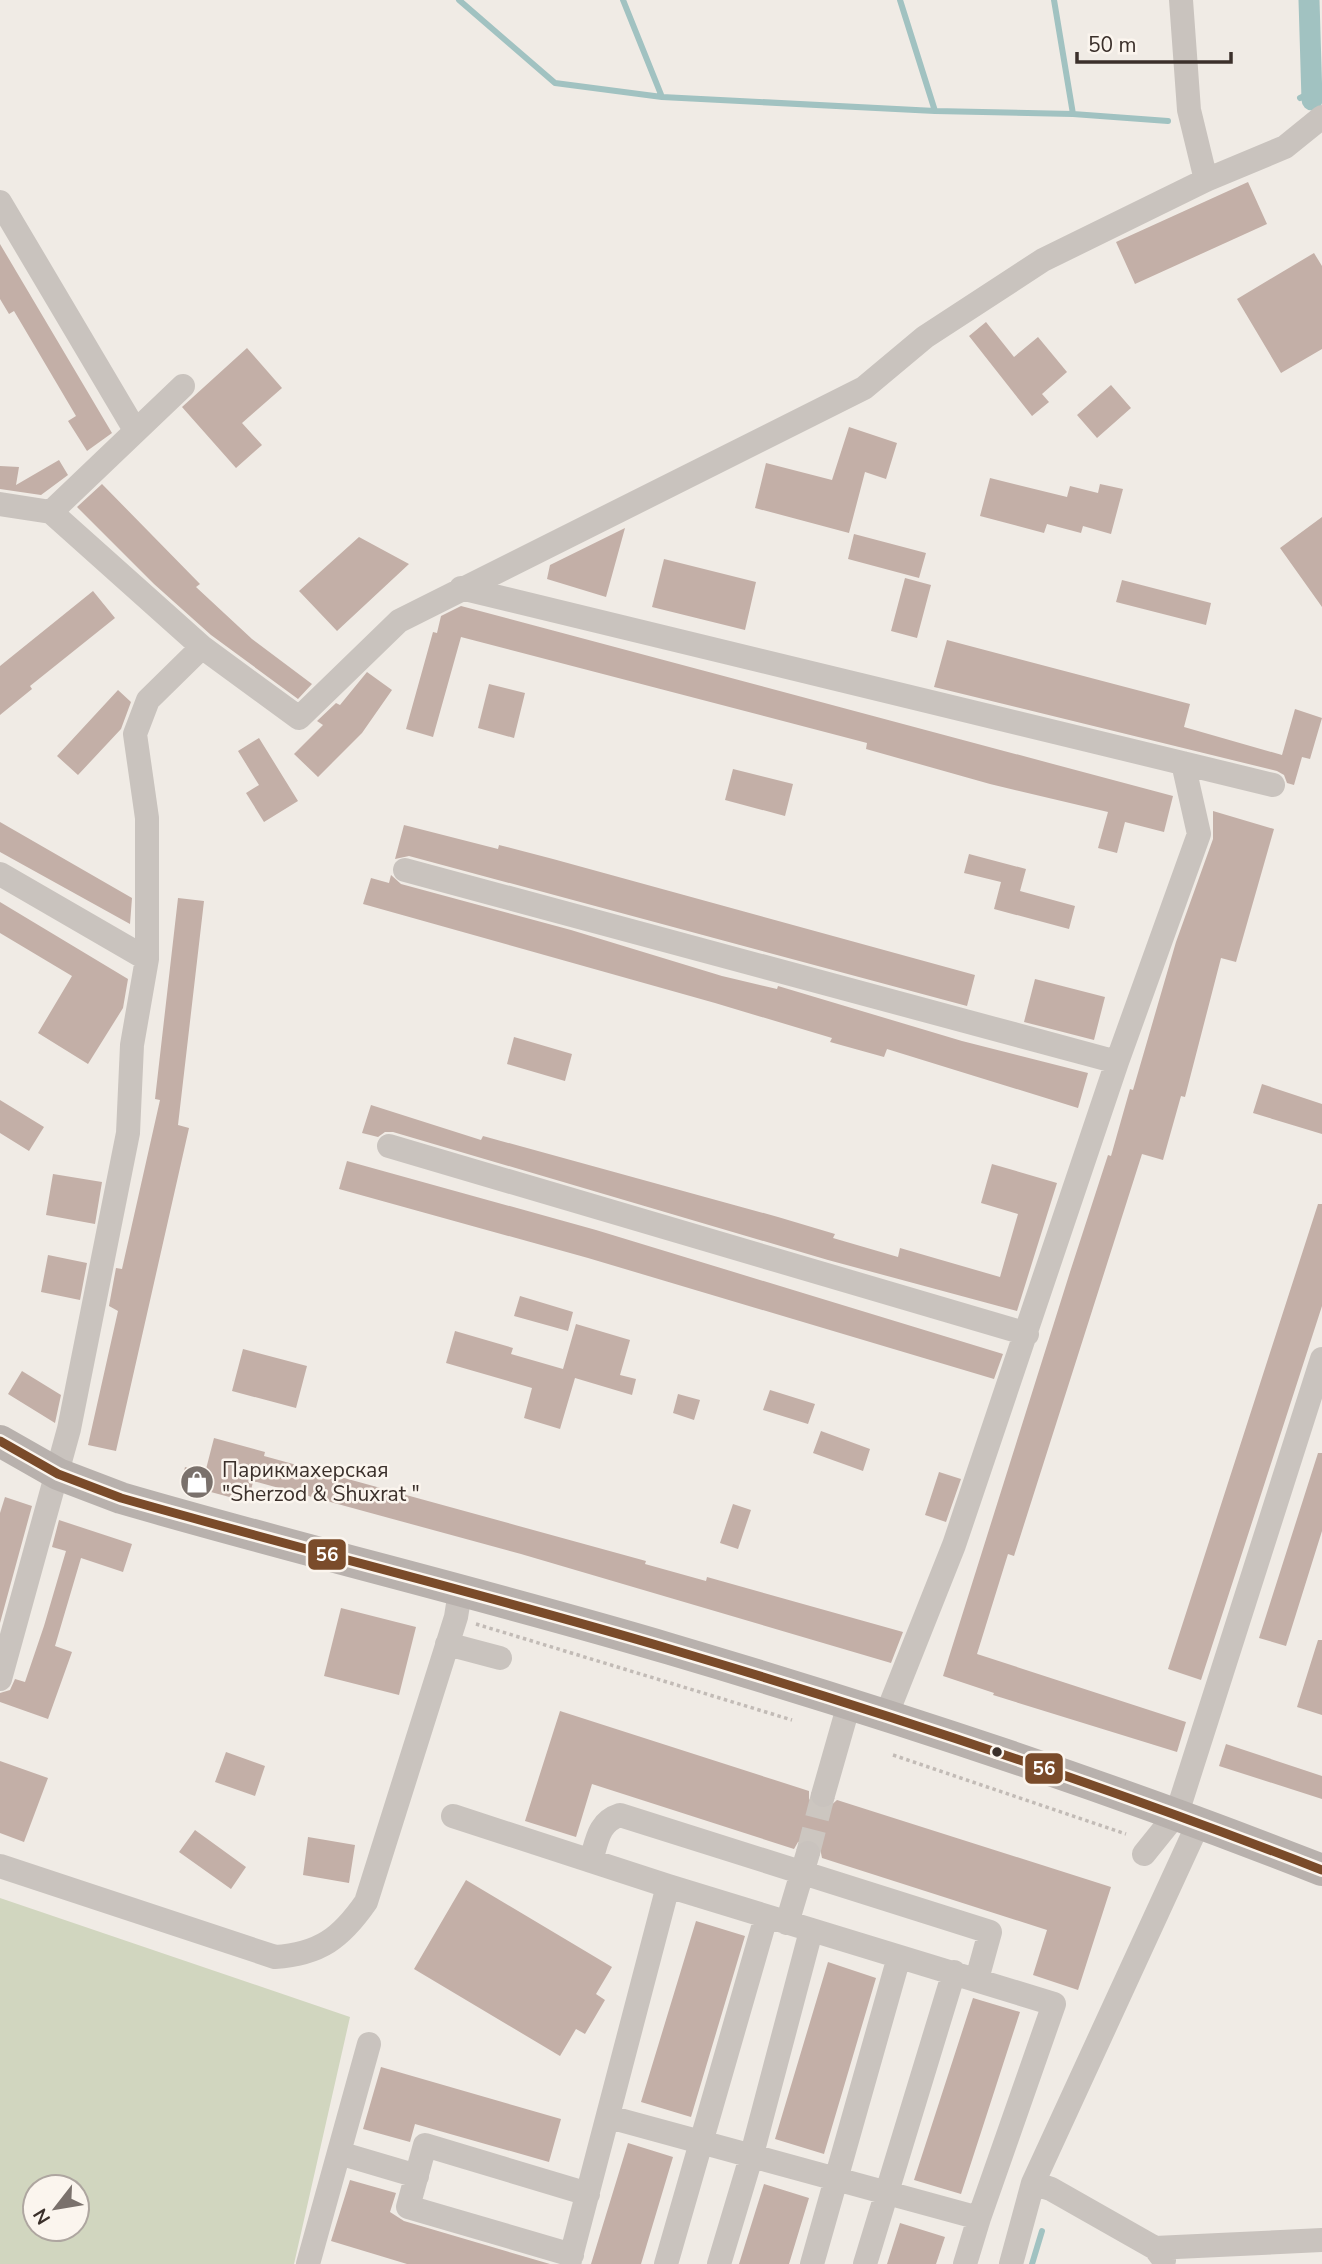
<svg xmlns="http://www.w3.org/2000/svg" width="1322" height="2264" font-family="'Nunito Sans',sans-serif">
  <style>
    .green { fill: #d1d6bf; fill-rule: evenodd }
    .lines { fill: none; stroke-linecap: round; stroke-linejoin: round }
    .stream { stroke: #a1c2c1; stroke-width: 6 }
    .canal { stroke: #a1c2c1; stroke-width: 21 }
    .building { fill: #c3afa7 }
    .minor-tunnel { stroke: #ccc6c0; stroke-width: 24; stroke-dasharray: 24 12; stroke-linecap: butt }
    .path { stroke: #c2bbb6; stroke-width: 3.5; stroke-dasharray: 3.5 3.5; stroke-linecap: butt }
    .minor { stroke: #c9c3be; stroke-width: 24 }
    .major { stroke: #b8b1ad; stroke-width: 32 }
    .bus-1-casing { stroke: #fbf5ee; stroke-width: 14 }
    .bus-1 { stroke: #7a4b2a; stroke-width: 9 }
    .bus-dot { fill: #3b302b; stroke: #fbf5ee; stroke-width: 2.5 }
    .labels { text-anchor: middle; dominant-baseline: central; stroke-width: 5; stroke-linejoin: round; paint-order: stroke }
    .poi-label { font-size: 21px; fill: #3b302b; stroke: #fbf5ee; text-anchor: start }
    .line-badge { stroke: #fbf5ee; stroke-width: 2.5 }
    .badge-label { font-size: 19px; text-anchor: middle; font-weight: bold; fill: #fff }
  </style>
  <rect width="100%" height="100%" fill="#f0ebe5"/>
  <path class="green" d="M0,1898L350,2017L294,2264H0ZM35,2187H77V2229H35Z"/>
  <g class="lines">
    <path class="stream" d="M459,0L555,83L662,97L935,111L1073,114L1168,121
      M623,0L662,97
      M900,0L935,111
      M1054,0L1073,114
      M1300,98L1310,93
      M1032,2264L1042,2231"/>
    <path class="canal" d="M1309,0L1312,100"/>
  </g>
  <path class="building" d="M1248,182L1267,224L1135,284L1116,242Z
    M0,244L112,433L87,451L68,421L76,416L14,311L9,314L0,299Z
    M1314,253L1322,266V349L1281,373L1237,299Z
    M986,322L1014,357L1038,337L1067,372L1042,394L1049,402L1032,416L969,336Z
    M247,348L282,388L242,423L262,445L236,468L182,407Z
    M1111,385L1131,408L1097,438L1077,415Z
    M849,427L897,443L886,479L865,472L849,533L755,508L766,463L832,480Z
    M59,460L68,475L41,495L0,489V466L19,467L16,485Z
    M990,478L1067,497L1070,486L1098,493L1100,484L1123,489L1111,534L1083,526L1081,533L1047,524L1044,533L980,516Z
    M102,484L200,584L196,587L252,639L312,684L298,699L211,635L154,584L77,507Z
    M1322,517V607L1280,548Z
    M625,528L606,597L547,579L550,565Z
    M854,534L926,553L919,578L848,559Z
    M359,537L409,564L337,631L299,591Z
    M664,559L756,582L745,630L652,607Z
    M905,578L931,585L917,638L891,631Z
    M1122,580L1211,603L1206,625L1116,602Z
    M93,591L115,618L30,686L32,689L0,715V666Z
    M461,606L1173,796L1164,832L1125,822L1117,853L1098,848L1108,812L990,784L866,749L867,743L461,637L433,737L406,729L433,632L437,633L441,616Z
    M947,640L1190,704L1184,727L1282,755L1295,709L1322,718L1310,759L1302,757L1294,785L1287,783L1284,775L1277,771L934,687Z
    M367,672L392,690L362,733L318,777L294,754L323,725L317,721L336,703L340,705Z
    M489,684L525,693L514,738L478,728Z
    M118,690L131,702L121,729L78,775L57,756Z
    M259,738L298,801L264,822L246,793L259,785L238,751Z
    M733,769L793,784L785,816L725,800Z
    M1213,811L1274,829L1236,962L1221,958L1185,1097L1181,1096L1163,1160L1142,1154L1014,1556L1008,1554L977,1654L1186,1722L1177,1752L993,1695L994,1693L943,1676L1070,1272L1108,1155L1111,1156L1130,1089L1133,1090L1176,942L1213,839Z
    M0,822L132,898L130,924L0,852Z
    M404,825L498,849L499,845L553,859L975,975L967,1006L409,856L395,859Z
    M969,854L1026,869L1020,891L1075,906L1069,929L994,909L1001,882L964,873Z
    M391,875L401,884L571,930L722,976L777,989L778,986L962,1041L1088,1073L1078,1108L887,1049L884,1057L830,1042L832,1038L715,1003L363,904L371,878L389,883Z
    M178,898L204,901L178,1125L189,1128L116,1451L88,1445L118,1311L109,1306L116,1268L122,1269L160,1100L155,1099Z
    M0,902L128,979L123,1008L88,1064L38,1033L72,976L0,933Z
    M1035,979L1105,997L1094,1040L1024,1022Z
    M514,1037L572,1054L565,1081L507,1064Z
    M1262,1084L1322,1104V1134L1253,1113Z
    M0,1100L44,1127L29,1151L0,1133Z
    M371,1105L481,1140L483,1136L778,1217L835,1234L833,1238L898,1257L900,1248L1000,1277L1018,1214L981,1203L992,1164L1057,1183L1017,1311L828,1260L393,1132H385L378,1137L362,1133Z
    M347,1161L596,1230L1003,1354L994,1379L588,1258L339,1189Z
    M53,1174L102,1182L95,1224L46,1215Z
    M1318,1204H1322V1306L1201,1680L1168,1669Z
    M48,1255L87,1263L80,1300L41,1292Z
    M520,1296L573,1312L568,1331L514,1316Z
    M576,1324L630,1340L620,1375L636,1379L632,1395L575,1378L560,1429L524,1418L532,1388L446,1363L455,1331L513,1348L511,1354L563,1369Z
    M243,1349L307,1366L296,1408L232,1391Z
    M22,1371L61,1395L55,1423L8,1394Z
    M770,1390L815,1404L808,1424L763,1410Z
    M678,1394L700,1400L694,1420L673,1413Z
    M821,1431L870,1449L863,1471L813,1453Z
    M214,1438L265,1452L264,1456L646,1561L645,1564L706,1581L707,1577L903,1632L891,1663L521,1554L257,1482H253L248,1502L181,1484L185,1467L205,1473Z
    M1318,1453H1322V1531L1286,1646L1259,1638Z
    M939,1472L961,1479L946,1522L925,1515Z
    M5,1497L32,1506L0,1623V1513Z
    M733,1504L751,1510L738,1549L720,1543Z
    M59,1520L132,1544L123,1572L81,1558L55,1646L72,1652L48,1719L0,1702V1693L10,1690L15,1679L25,1682L44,1626L66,1551L52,1547Z
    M341,1608L416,1627L399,1695L324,1676Z
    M1318,1640H1322V1715L1297,1707Z
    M560,1711L809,1791V1799L818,1809H827L837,1800L1111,1887L1078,1990L1033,1975L1047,1930L822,1858L819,1843L812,1839L798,1842L794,1849L592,1784L576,1837L525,1821Z
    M1226,1744L1322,1776V1799L1219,1766Z
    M226,1752L265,1766L255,1796L215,1782Z
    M0,1761L48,1778L24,1842L0,1833Z
    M195,1830L246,1867L231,1889L179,1852Z
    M308,1837L355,1845L349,1883L303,1875Z
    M466,1880L612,1967L596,1994L605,2000L585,2034L576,2029L560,2056L414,1969Z
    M696,1921L745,1936L691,2117L641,2102Z
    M828,1962L876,1978L824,2154L775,2139Z
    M973,1998L1020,2012L961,2194L914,2180Z
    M381,2067L561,2119L549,2162L415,2124L410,2142L363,2129Z
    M628,2143L673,2157L641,2264H591Z
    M350,2180L396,2193L390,2212L404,2221L550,2264H407L331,2241Z
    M764,2184L809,2198L789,2264H739Z
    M900,2223L945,2237L936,2264H887Z"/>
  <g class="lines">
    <path class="minor-tunnel" d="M808,1853L823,1795"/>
    <path class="path" d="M476,1624L792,1720
      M893,1755L1126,1834"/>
    <path class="minor" d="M1181,0L1189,110L1206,180
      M0,202L135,430
      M0,504L51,512L202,647L299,718L399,621L864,388L925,337L1043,260L1206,180L1285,147L1322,117
      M51,512L183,386
      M461,588L1273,785
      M405,870L1117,1062
      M0,874L147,959
      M389,1146L1027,1334
      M447,1644L500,1658
      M0,1679L69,1429L128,1133L132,1045L147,959V818L135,734L148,700L202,647
      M886,1716L954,1545L1117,1062L1199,834L1183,763
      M823,1795L849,1704
      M453,1816L668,1886L1054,2004L979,2218L609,2117
      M1144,1854L1177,1813L1322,1359
      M591,1861C597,1841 598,1822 620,1815L990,1932L977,1979
      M0,1866L275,1957C320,1954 341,1938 366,1902L456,1617L460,1592
      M787,1923L808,1853
      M339,2153L417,2176
      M1033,2183L1051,2189L1155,2248L1164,2260
      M1155,2248L1322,2240
      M572,2255L408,2207L425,2145L588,2194
      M308,2264L369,2044
      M569,2264L668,1886
      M666,2264L766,1917
      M719,2264L752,2154L811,1931
      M812,2264L899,1957
      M865,2264L954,1972
      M965,2264L979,2218
      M1011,2264L1033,2183L1199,1822"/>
    <path class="major" d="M0,1441L58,1474L121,1498C303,1551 488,1595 670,1649C890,1714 1109,1786 1322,1870"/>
    <g class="bus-1-casing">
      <path id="bus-1" d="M0,1441L58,1474L121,1498C303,1550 488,1595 670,1649C890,1714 1108,1787 1322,1870"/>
    </g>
    <use href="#bus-1" class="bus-1"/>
  </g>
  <defs>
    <g id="shop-disc" transform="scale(1.75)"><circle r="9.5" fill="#7a716c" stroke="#fbf5ee"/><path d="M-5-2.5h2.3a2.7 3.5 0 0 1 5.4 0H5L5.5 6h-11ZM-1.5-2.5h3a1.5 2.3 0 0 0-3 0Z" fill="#fff"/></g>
  </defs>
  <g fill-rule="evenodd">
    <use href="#shop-disc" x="197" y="1482"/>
  </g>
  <circle class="bus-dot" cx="997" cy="1752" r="6"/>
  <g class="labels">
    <g class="poi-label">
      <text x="222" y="1470">Парикмахерская<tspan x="222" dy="24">"Sherzod &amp; Shuxrat "</tspan></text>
    </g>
  </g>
  <g class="line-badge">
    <rect x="307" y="1538" width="40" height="33" rx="7" fill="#7a4b2a"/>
    <rect x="1024" y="1752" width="40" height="33" rx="7" fill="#7a4b2a"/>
  </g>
  <g class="badge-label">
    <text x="327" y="1561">56</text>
    <text x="1044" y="1775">56</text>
  </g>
  <g transform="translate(56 2208) rotate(239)"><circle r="33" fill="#fbf5ee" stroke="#aea6a0" stroke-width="2"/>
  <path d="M0-5L12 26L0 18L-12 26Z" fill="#7a716c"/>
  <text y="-10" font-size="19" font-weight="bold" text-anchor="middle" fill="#3b302b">N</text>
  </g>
  <path d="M1077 52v10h154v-10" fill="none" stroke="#3b302b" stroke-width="3.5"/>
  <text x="1088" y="52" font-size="21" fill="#3b302b" stroke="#fbf5ee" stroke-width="5" paint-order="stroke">50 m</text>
</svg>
